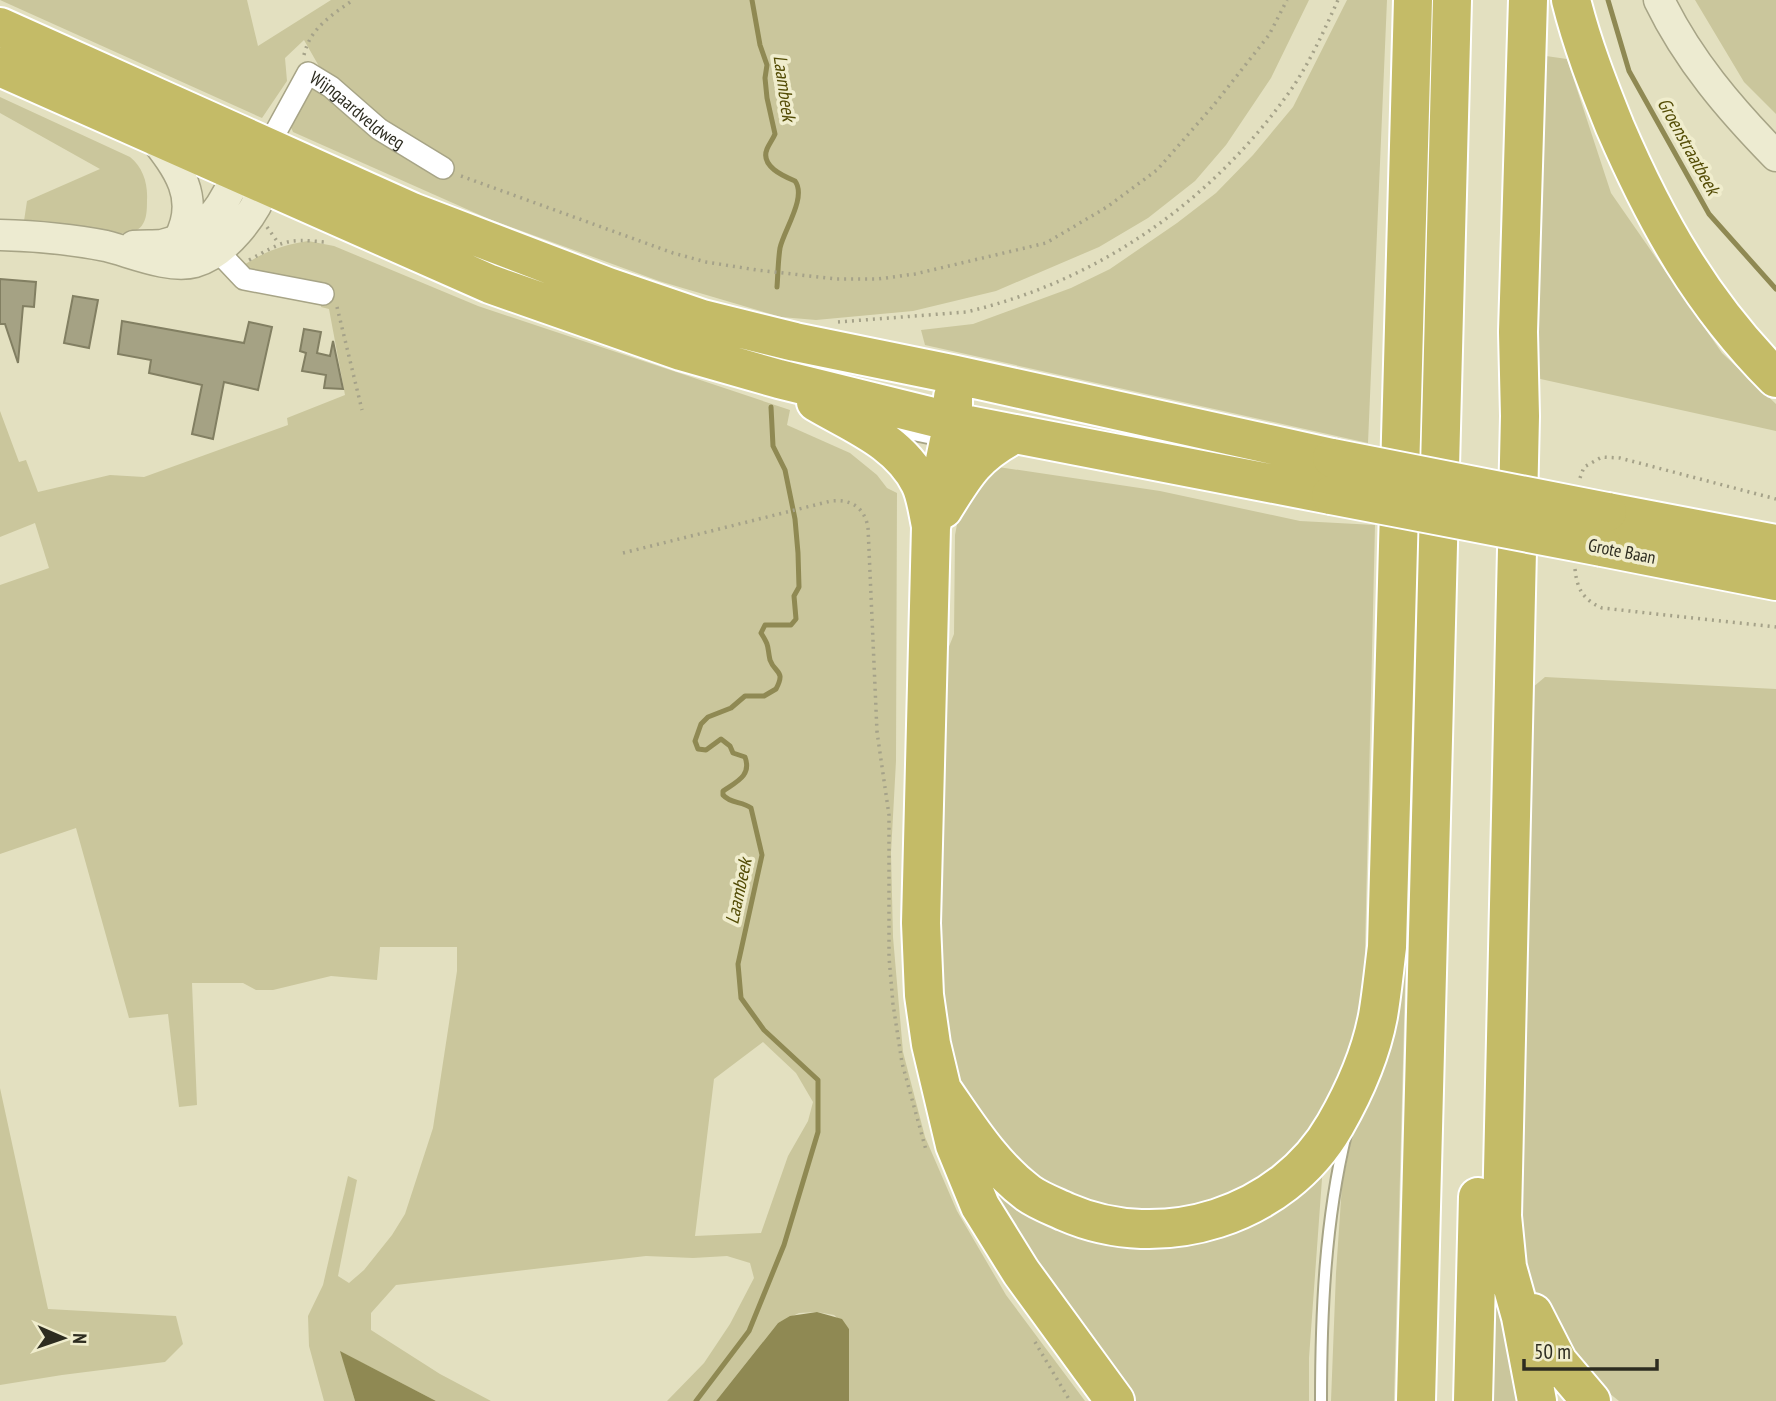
<svg xmlns="http://www.w3.org/2000/svg" width="1776" height="1401" font-family="'PT Sans Narrow',sans-serif">
  <style>
    .green { fill: #cac69c; fill-rule: evenodd }
    .water { fill: #8f8953 }
    .lines { fill: none; stroke-linecap: round; stroke-linejoin: round }
    .stream { stroke: #8f8953; stroke-width: 5 }
    .building { fill: #a5a284; stroke: #827f62; stroke-width: 2 }
    .lane-casing { stroke: #a7a486; stroke-width: 14 }
    .street-casing { stroke: #a7a486; stroke-width: 24 }
    .secondary-casing { stroke: #a7a486; stroke-width: 33 }
    .highway-casing { stroke: #fff; stroke-width: 42 }
    .path { stroke: #a5a289; stroke-width: 3.5; stroke-dasharray: 2 5; stroke-linecap: butt }
    .lane { stroke: #fff; stroke-width: 10 }
    .street { stroke: #fff; stroke-width: 21 }
    .secondary { stroke: #edebd1; stroke-width: 30 }
    .highway { stroke: #c4bb67; stroke-width: 38 }
    .highway-bridge-casing { stroke: #fff; stroke-width: 42; stroke-linecap: butt }
    .highway-bridge { stroke: #c4bb67; stroke-width: 38 }
    .labels { text-anchor: middle; dominant-baseline: central; stroke-width: 7; stroke-linejoin: round; paint-order: stroke }
    .street-label { font-size: 18px; fill: #2d2c20; stroke: #f0edcd }
    .water-label { font-size: 19px; font-style: italic; fill: #534c05; stroke: #f0edcd }
  </style>
  <rect width="100%" height="100%" fill="#e3e0c0"/>
  <path class="green" d="M0,0H247L258,46L331,0H1309L1271,78L1226,145L1195,181L1148,218L1099,247L996,291L913,311L816,320L781,317L659,281L489,219L293,132L289,123L303,92L313,88L328,94L332,89L304,40L285,58L287,81L262,118Z
    M1347,0H1387L1368,443L925,345L921,330L973,324L1071,288L1110,269L1177,223L1216,193L1253,155L1293,107Z
    M1695,0H1776V114L1744,82Z
    M1539,55L1567,59L1611,193L1722,353L1776,404V431L1536,378Z
    M0,97L130,157C143,167 148,184 147,200C147,211 147,224 137,230C122,240 45,224 24,221L27,201L100,169L0,113Z
    M308,241L334,246L478,306L790,410L787,425L850,453L877,475L887,488L897,493L896,761L891,853L893,937L903,1052L925,1137L957,1211L1006,1295L1085,1401H849V1329L834,1315L817,1312L799,1313L778,1323L716,1401H667L704,1363L730,1324L754,1278L750,1263L727,1256L693,1258L646,1256L396,1285L371,1313V1330L440,1374L491,1401H436L341,1352L355,1401H324L309,1346L308,1316L323,1285L348,1176L357,1180L338,1276L349,1283L364,1270L392,1235L405,1214L433,1128L457,971V947H380L377,980L331,976L273,990H256L243,983H192L197,1105L179,1107L168,1014L129,1018L76,828L0,854V585L49,568L35,523L0,537V411L19,462L26,460L38,492L110,475L144,477L288,425L287,418L345,395L329,309L321,307L325,287L248,273L242,266C264,252 282,245 308,241ZM763,1042L796,1073L813,1102L808,1121L788,1156L761,1233L695,1236L714,1079Z
    M985,465L1160,491L1300,521L1375,525L1364,993L1353,1047L1333,1098L1312,1130L1285,1161L1231,1196L1161,1213L1093,1205L1028,1174L1006,1154L963,1091L954,1065L936,967L946,654L954,634L955,535L961,503Z
    M1417,535L1394,1401H1331L1336,1273L1342,1185L1353,1131Z
    M1545,677L1776,689V1401H1619L1585,1374L1543,1319L1517,1242L1526,693Z
    M0,1088L48,1309L176,1316L183,1344L165,1362L62,1375L0,1385Z
    M1323,1165L1309,1358V1401H1121L972,1170L1131,1236Z
    M1495,1262L1523,1401H1490Z"/>
  <path class="water" d="M817,1312L842,1319L849,1329V1401H716L778,1323L790,1316Z
    M340,1351L436,1401H355Z"/>
  <g class="lines">
    <path class="stream" d="M752,0L760,45L767,65L765,78L767,98L775,134C773,139 769,144 767,149C760,166 783,176 795,181C807,197 784,230 780,248C778,261 778,274 777,287
      M1608,0L1629,71L1709,214L1776,289
      M696,1401L749,1331L784,1245L818,1132V1080L764,1030L741,998L738,964L762,855L751,808C742,801 731,804 723,795V791C736,782 752,776 745,757L733,753L730,746L721,739L706,750L698,749L695,741L701,724L708,717L731,708L745,696H764L776,689C786,670 775,674 770,660C767,646 770,647 761,633L765,625H791L796,619L794,596L799,587L798,553L795,519L785,470L773,446L771,407"/>
  </g>
  <path class="building" d="M0,279L36,282L34,307L23,306L18,363L5,324H0Z
    M73,296L98,300L89,348L64,343Z
    M122,321L244,343L249,322L272,327L258,390L224,382L213,439L192,434L202,385L149,373L151,360L118,354Z
    M304,329L321,332L317,353L330,356L333,341L343,389L324,388L326,375L302,371L306,353L300,351Z"/>
  <g class="lines">
    <g class="lane-casing">
      <path id="lane" d="M890,430L943,441
        M1321,1401C1321,1312 1325,1221 1346,1134"/>
    </g>
    <g class="street-casing">
      <g id="street">
        <path id="s1" d="M268,146L308,73L331,87L379,129L443,168"/>
        <path d="M209,242L244,279L323,294"/>
      </g>
    </g>
    <g class="secondary-casing">
      <path id="secondary" d="M1659,0C1688,60 1730,109 1776,156
        M152,135C178,168 201,198 179,239
        M0,235C36,236 71,239 106,246C131,252 169,269 195,262C225,253 255,215 265,185C267,179 266,171 267,164
        M134,246C143,245 153,246 162,245C184,240 209,224 221,205C232,187 237,174 253,160"/>
    </g>
    <g class="highway-casing">
      <path id="highway" d="M1528,0L1518,332L1520,416L1502,1216L1507,1267L1521,1317L1537,1401
        M1571,0C1582,44 1598,85 1615,127C1656,222 1702,304 1776,378
        M0,27L412,212L608,287L702,319L795,342L952,374L1332,458
        M0,67L490,284L681,351L779,379L953,422L1331,495
        M953,397V422L931,527L921,923L924,995L931,1044L955,1145L980,1206L1021,1272L1115,1401
        M816,402C853,424 899,441 920,483C926,495 928,512 931,526
        M943,509C965,473 976,454 1015,434
        M1607,512L1776,544
        M1602,547L1776,581
        M943,1091C968,1127 992,1166 1028,1193C1039,1201 1053,1206 1066,1212C1162,1254 1283,1216 1335,1125C1354,1092 1371,1053 1378,1016C1382,993 1384,970 1387,947L1413,0
        M1533,1313L1558,1362L1591,1401
        M1416,1401L1452,0
        M1473,1401L1478,1197"/>
    </g>
    <path class="path" d="M304,55C310,28 332,15 353,0
      M461,176L673,253L706,262L757,270L836,279H878L915,274L1046,243L1107,207L1157,170L1213,106L1269,35L1287,0
      M267,227L279,244
      M249,260C283,242 285,238 324,242
      M337,307L362,410
      M838,322L966,312C1095,282 1207,205 1285,98C1307,69 1323,33 1338,0
      M1580,478L1584,467L1602,457L1620,458L1776,499
      M623,553L831,501C851,499 864,507 868,527L877,732L889,815V957L893,1004L902,1063L926,1150
      M1575,569C1577,590 1584,600 1602,608L1776,627
      M1035,1342L1070,1401"/>
    <use href="#lane" class="lane"/>
    <use href="#street" class="street"/>
    <use href="#secondary" class="secondary"/>
    <use href="#highway" class="highway"/>
    <g class="highway-bridge-casing">
      <path id="highway-bridge" d="M1332,458L1607,512
        M1331,495L1602,547"/>
    </g>
    <use href="#highway-bridge" class="highway-bridge"/>
  </g>
  <g class="labels">
    <g class="street-label">
      <text stroke="none"><textPath href="#s1" startOffset="145">Wijngaardveldweg</textPath></text>
      <text transform="translate(1622 551) rotate(11)">Grote Baan</text>
    </g>
    <g class="water-label">
      <text transform="translate(785 88) rotate(82)">Laambeek</text>
      <text transform="translate(1689 146) rotate(61)">Groenstraatbeek</text>
      <text transform="translate(738 891) rotate(-78)">Laambeek</text>
    </g>
  </g>
  <g transform="translate(63 1338) rotate(92)" stroke="#f0edcd" stroke-width="5" paint-order="stroke">
  <path d="M0-5L12 26L0 18L-12 26Z" fill="#2d2c20"/>
  <text y="-10" font-size="19" font-weight="bold" text-anchor="middle" fill="#2d2c20">N</text>
  </g>
  <path d="M1524 1359v10h133v-10" fill="none" stroke="#2d2c20" stroke-width="3.5"/>
  <text x="1534" y="1359" font-size="21" fill="#2d2c20" stroke="#f0edcd" stroke-width="5" paint-order="stroke">50 m</text>
</svg>
